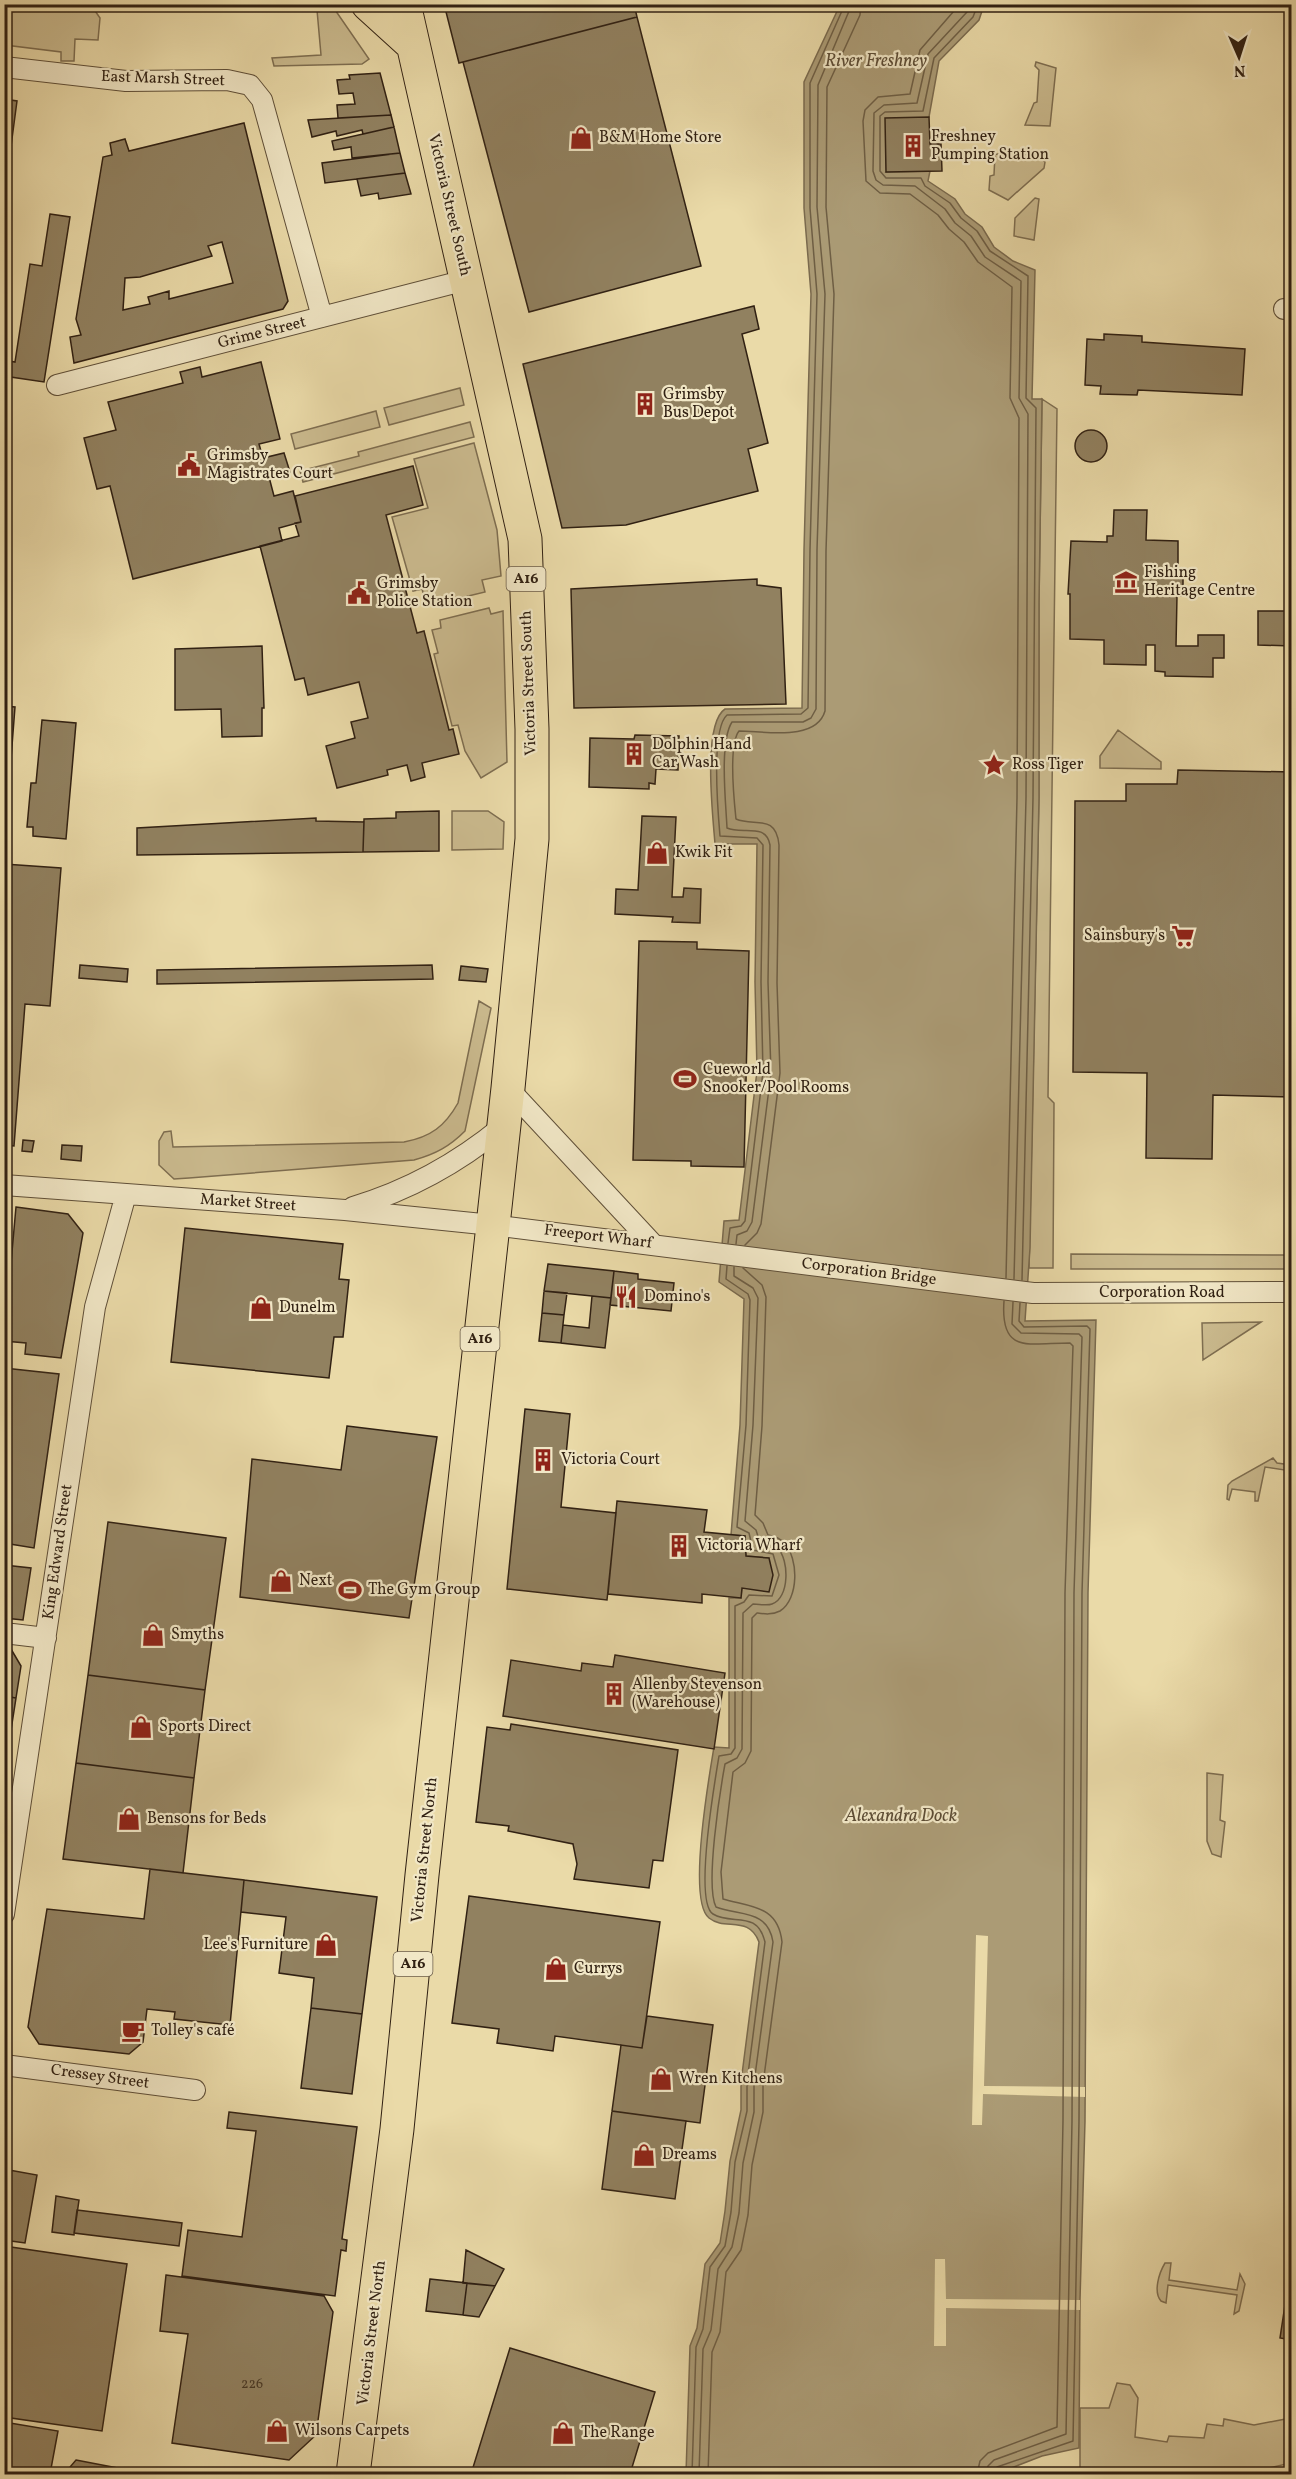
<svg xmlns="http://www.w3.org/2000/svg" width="1296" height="2479" font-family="Vollkorn,serif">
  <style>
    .green { fill: #cbbb8f; stroke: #7e6e51; stroke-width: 1.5 }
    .water { fill: #ab9b75; stroke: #7a6a4e; stroke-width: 1.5 }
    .pier { fill: #eadaa8 }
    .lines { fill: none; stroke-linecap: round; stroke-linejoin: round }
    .shore { stroke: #6e5e44; stroke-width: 1.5 }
    .building { fill: #918160; stroke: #312113; stroke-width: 1.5; fill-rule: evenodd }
    .street-casing { stroke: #5f4f38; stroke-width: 22 }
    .highway-casing { stroke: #312113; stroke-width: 35 }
    .street { stroke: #f1e7c6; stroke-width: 20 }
    .highway { stroke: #eadaa8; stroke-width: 33 }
    .labels { text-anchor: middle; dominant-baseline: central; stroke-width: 4.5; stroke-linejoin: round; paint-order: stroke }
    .number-label { font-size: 14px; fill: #493926 }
    .shield { fill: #f1e7c6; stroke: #6b5c49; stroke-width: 1.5 }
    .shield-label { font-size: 15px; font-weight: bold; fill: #312113 }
    .street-label { font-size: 16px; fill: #312113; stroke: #f1e7c6 }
    .poi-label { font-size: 16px; fill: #312113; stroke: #f1e7c6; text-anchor: start }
    .water-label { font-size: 18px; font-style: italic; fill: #5c4c35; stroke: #f1e7c6 }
  </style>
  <rect width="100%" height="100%" fill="#eadaa8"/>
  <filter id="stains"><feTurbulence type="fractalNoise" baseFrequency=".00333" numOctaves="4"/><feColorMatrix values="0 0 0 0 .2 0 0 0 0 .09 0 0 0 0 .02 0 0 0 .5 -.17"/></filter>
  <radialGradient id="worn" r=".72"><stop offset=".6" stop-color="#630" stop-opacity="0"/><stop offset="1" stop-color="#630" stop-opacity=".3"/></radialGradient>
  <path class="green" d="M331,4L369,59L362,64L274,66L272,58L321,55L317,10L314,5Z
    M91,5L100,18L98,40L75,39L74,61H61V52L5,45V13L54,5Z
    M1036,62L1056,68L1050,126L1025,125L1034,103L1037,102L1039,70L1035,66Z
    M995,154L1036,155L1045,162L1044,168L1008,200L989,190L990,176L994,175Z
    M1035,198L1039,199L1034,240L1014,236L1015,218Z
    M460,388L464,405L389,425L384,408Z
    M1042,399L1057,409L1048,1097L1054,1103L1053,1268H1029L1039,798V603Z
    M376,411L380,427L295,449L291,434Z
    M470,422L474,437L303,482L300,471L359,456L358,452Z
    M474,443L497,530L501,576L482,580L485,592L435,604L433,598L425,600L422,589L413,591L392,517L428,508L414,459Z
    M489,608L491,614L503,611L507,762L481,778L465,751L458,725L452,726L434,654L438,653L432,630L441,628L440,620Z
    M1118,730L1161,762V769L1100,768V756Z
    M452,811H488L504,822L503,849L452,850Z
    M479,1001L491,1008L465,1131C450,1146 436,1154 414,1160L189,1178L174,1179L159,1165V1141L164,1132L171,1131L173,1147L404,1142C431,1137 445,1126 458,1103Z
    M1071,1254L1291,1255V1269H1071Z
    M1261,1322L1203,1360L1202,1323Z
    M1273,1458L1277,1463L1291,1465V1471L1265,1467L1258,1501H1255V1492L1232,1489L1229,1500L1227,1499L1228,1485L1232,1481Z
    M1207,1773L1223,1775L1220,1820L1225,1822L1221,1857L1212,1854L1207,1841Z
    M1165,2263H1171L1169,2280L1237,2290L1240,2274L1245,2284L1239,2311L1234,2314L1237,2295L1168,2285L1166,2303L1161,2301C1153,2292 1159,2273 1165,2263Z
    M1117,2383L1130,2385L1138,2398L1135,2437L1167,2442L1169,2436L1204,2438L1207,2424L1223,2426L1224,2419L1254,2425L1291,2418V2463L1242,2474H1048L1080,2468V2408H1109Z"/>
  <path class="water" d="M840,5H984L979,20L939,61L929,117L886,172L930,171L928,181L955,199L965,214L982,227L994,247L1013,261L1035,270L1032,399H1042L1039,603V798L1030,1248L1025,1321L1096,1320L1088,1593L1085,2121L1080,2300L1079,2448L1042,2456L996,2474H686L690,2346L697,2328L705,2264L720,2243L725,2211L730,2161L741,2110V2082L759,1942C749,1915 725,1931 709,1918C687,1901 709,1777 714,1747L729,1748V1598H741L742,1588L769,1558L746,1556L745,1536L731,1535L740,1425L744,1299L719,1282L724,1221L739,1220L757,1071L755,982L757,844H715C713,817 702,724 725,709L802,708L804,550L811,294L804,208V82Z"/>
  <path class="pier" d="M976,1935L988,1936L984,2086L1085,2087V2097L983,2094L982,2125H972Z
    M935,2259H945L946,2299L1080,2300V2310L946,2308V2346H934Z"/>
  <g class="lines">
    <path class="shore" d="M960,4L920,50L910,94L878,97L865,110L863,121L866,181L880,193L910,194L938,215L949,229L964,242L978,262L1012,287L1010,398L1019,418L1017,798L1006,1278
      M970,4L967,12L928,54L917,103L884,105L874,113L873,171L876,180L883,185L915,186L945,209L955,223L971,236L985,257L1021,281L1019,398L1028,414L1026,798L1014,1279
      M978,4L973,17L934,58L923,111L885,112L880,116V171L886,178H921L925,186L950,203L961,218L977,231L990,251L1028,276L1026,398L1036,408L1033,798L1022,1280
      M728,1243L730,1228L741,1226L745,1221L763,1072L761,982L763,845L757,838L720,836C718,813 711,729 727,715L801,714L808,708L810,550L817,294L810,208V83L845,4
      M736,1244L737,1235L747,1231L752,1222L771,1073L768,982L770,845C766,822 742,835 727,828C726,804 719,742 732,722H803L811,718L816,709L817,550L825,294L817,207L818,85L852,4
      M745,1245L757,1233L761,1224L780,1073L777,983L779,845C776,813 754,827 736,819C734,800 728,745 739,731C764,731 816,742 825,711L826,551L834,294L826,207L827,87L860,15L861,4
      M692,2474L696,2347L703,2329L710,2267L725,2246L731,2212L735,2162L747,2111V2082L765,1942C757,1909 732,1926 713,1914C694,1902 715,1780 719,1756L731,1754L735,1748V1606L744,1602L749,1595L772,1596L779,1575L773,1554L753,1550L749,1533L737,1527L746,1425L750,1300L748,1294L726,1279L727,1266
      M699,2474L703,2349L711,2330L718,2269L732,2247L739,2213L743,2163L754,2112V2083L773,1942C768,1909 739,1916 716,1907C705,1886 720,1791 725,1764L737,1758L742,1749L743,1613L753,1604C759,1604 767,1606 772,1604C790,1598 789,1559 778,1549C773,1544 766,1544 760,1543L756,1530L745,1521L753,1425L758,1298L753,1288L734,1276V1267
      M708,2474L712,2352L720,2332L726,2272L741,2250L748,2215L752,2165L763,2112V2084L782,1942C778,1905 750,1907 723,1899L721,1872L733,1772L745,1763L751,1751L752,1618L757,1613C765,1614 772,1615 780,1611C799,1599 799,1558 784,1543C780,1538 774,1536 768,1535L763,1523L755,1515L762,1426L766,1297L762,1285L743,1268
      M977,2474L980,2461L988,2453L1057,2427L1063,2121L1065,1593L1073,1346L1070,1343C1029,1343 1000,1355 1004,1301
      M986,2474L988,2466L994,2460L1066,2434L1072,2121L1074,1593L1082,1337L1079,1334L1021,1333L1012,1324L1013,1302
      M994,2474L997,2467L1073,2441L1079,2121L1082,1593L1090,1329L1087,1326L1024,1327L1019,1321L1020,1303"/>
  </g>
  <path class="building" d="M444,4H634L637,17L459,63Z
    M637,17L701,266L529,312L463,62Z
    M380,73L391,115L338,118L337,105L355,104L353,93L339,94L337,80L350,79L349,75Z
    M4,99L17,101L4,199Z
    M391,115L394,127L363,134L362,130L337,136L336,131L312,137L308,120Z
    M929,117L930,144H941L942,171L886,172L885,118Z
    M244,123L288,301L283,309L74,363L70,337L81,335L76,319L103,157L112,155L110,143L125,139L129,151ZM222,242L233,283L169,299V291L148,297L150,304L123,310L125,278L140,277L212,256L208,246Z
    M394,127L400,153L352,158L351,147L334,150L332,141Z
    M400,153L405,173L325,183L322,163Z
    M405,173L411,194L379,199L378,193L361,196L357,179Z
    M50,214L70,217L44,382L4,376V360L15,362L30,264L42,266Z
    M754,306L759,329L742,334L768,443L748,449L758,491L626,525L562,528L523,364Z
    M1104,334L1142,336V342L1245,349L1242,395L1138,390L1137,395L1100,394L1101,386L1085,385L1087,339L1104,340Z
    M261,362L280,439L259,444L263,458L284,453L290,472L269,477L274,496L293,491L301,522L279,528L282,541L133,579L110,486L97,489L84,438L116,430L108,402L183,383L180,372L200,367L202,377Z
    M1075 446a16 16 0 1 1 32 0a16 16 0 1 1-32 0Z
    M413,466L423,505L386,515L417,633L424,631L449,730L453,729L459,754L422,763L425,777L411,781L407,765L387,770L388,775L337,788L326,746L355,738L351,722L368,718L359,682L308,695L304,678L295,680L260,546L299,536L295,523L301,522L295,496Z
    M1114,510H1147L1146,540L1178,541V570H1183V596H1177L1176,646H1198V635H1224V658H1213V677L1165,676V672L1155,671V645H1146V665L1104,664V640L1070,639V594H1068L1071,541L1107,542V536H1113Z
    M757,579V585L781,588L786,704L574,708L571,589Z
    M1258,611H1292V646L1258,645Z
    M262,646L264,708H262V736L222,737L221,709L175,710V649Z
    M4,706L15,707L4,849Z
    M42,720L76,723L66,839L33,836V827H27L31,783H36Z
    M635,735L679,736L678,770L656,769L655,784L649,783V789L589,787L590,738L634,739Z
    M1178,770L1292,772V1097L1213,1095L1212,1159L1146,1158L1147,1073L1073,1072L1075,801H1126V784H1177Z
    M439,811V851L363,852L364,819L396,818V812Z
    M642,816L676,817L672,897H683L684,888L701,889L700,923L672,922L673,917L615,914L616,889L638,890Z
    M316,818V821L364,822L363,852L137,855V828Z
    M4,864L61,868L50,1006L25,1004L14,1146L4,1145Z
    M639,941L697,942V949L749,951L744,1167L691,1166V1161L633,1160Z
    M80,965L128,969L127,982L79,978Z
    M432,965L433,979L157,984V970Z
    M461,966L488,969L486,982L459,980Z
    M23,1140L34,1141L32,1152L22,1151Z
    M62,1145L82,1146L81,1161L61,1159Z
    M16,1207L68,1214L83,1233L61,1358L25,1354L26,1343L4,1341Z
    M185,1228L343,1244L339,1279L349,1280L343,1337H334L329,1378L171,1362Z
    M548,1264L614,1271L611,1298L544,1291Z
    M614,1271L638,1274V1279L674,1283L671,1311L610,1305Z
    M544,1291L567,1293L564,1315L542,1313Z
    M592,1296L611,1298L605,1348L561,1343L563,1325L589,1328Z
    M542,1313L564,1315L561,1343L539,1341Z
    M4,1368L59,1374L34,1548L4,1543Z
    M525,1409L570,1414L561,1507L616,1513L607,1600L507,1589Z
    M347,1426L437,1437L409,1618L240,1597L252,1459L341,1470Z
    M617,1501L707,1510L704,1532L745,1536L746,1556L769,1558L773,1575L769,1592L742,1588L741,1598L702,1594V1603L608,1594Z
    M108,1522L226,1538L205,1690L88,1675Z
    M4,1565L31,1568L23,1620L4,1618Z
    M4,1648L11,1649L21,1666L16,1698L4,1696Z
    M615,1655L725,1673L714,1749L503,1716L511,1660L581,1671L582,1663L613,1667Z
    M88,1675L205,1690L194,1778L76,1763Z
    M4,1696L16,1698L4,1775Z
    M511,1724L678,1750L663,1861L653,1860L649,1888L574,1879L577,1864L573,1844L508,1831L509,1826L476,1822L487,1727L510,1730Z
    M76,1763L194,1778L183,1873L63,1859Z
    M150,1869L244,1880L230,2025L174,2019L175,2012L147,2009L143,2042L129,2054L39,2044L28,2027L47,1909L144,1919Z
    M244,1880L377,1897L362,2014L311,2008L314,1978L279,1973L286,1917L241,1912Z
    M469,1896L660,1922L642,2048L555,2036L553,2051L497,2043L499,2029L452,2023Z
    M311,2008L362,2014L352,2094L301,2088Z
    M647,2016L713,2025L700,2123L612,2111L621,2045L642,2048Z
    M612,2111L686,2121L675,2199L602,2189Z
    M229,2112L357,2127L342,2239L347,2240L346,2251L341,2250L335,2296L182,2276L188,2230L242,2237L256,2131L227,2128Z
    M9,2170L37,2175L25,2243L4,2240V2199Z
    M56,2196L79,2200L74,2235L52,2232Z
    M77,2210L182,2223L179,2246L74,2233Z
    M4,2246L127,2264L102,2431L4,2417Z
    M466,2250L504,2269L495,2286L463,2283Z
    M1292,2259V2340L1280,2338Z
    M166,2275L324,2296L333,2312L316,2435L289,2460L172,2443L188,2334L160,2331Z
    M430,2279L467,2283L463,2315L426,2311Z
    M467,2283L495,2286L479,2317L463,2315Z
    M510,2348L655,2392L630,2474H471Z
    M4,2422L58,2431L50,2474H4Z
    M76,2460L149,2474H68L70,2467Z"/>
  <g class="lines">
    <g class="street-casing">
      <path id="street" d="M4,67L126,81L227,80L250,85L262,100L322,317
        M1284,309H1292
        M57,385L466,280
        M508,1088L653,1244
        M4,1185L345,1210L492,1225L1033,1293L1292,1292
        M353,1207C410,1190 457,1164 503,1126
        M4,1633L46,1638
        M4,1914L95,1307L126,1194
        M4,2065L195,2090"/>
    </g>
    <g class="highway-casing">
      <path id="highway" d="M368,4L412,44
        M353,2474L397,2129L422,1875L508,1088L532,839V729L525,539L404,4"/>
    </g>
    <use href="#street" class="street"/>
    <use href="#highway" class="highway"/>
  </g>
  <defs>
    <g id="shop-bare" transform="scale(1.8)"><path d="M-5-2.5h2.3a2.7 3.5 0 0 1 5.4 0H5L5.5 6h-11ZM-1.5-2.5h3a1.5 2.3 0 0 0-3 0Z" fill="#8f2418" stroke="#f1e7c6" stroke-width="2.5" paint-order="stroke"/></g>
    <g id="building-bare" transform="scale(1.8)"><path d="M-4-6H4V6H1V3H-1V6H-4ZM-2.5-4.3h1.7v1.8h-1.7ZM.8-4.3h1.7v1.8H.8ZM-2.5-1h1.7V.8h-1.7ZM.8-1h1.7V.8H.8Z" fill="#8f2418" stroke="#f1e7c6" stroke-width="2.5" paint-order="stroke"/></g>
    <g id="civic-bare" transform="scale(1.8)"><path d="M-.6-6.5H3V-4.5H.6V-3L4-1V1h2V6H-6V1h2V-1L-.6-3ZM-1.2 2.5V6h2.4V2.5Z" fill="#8f2418" stroke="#f1e7c6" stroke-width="2.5" paint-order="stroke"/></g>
    <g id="museum-bare" transform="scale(1.8)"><path d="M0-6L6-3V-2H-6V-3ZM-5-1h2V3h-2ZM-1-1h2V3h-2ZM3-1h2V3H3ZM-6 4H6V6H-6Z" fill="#8f2418" stroke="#f1e7c6" stroke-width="2.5" paint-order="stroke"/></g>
    <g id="sight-bare" transform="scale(1.8)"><path d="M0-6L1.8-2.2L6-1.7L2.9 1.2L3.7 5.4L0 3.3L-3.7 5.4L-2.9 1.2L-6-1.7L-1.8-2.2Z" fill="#8f2418" stroke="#f1e7c6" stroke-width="2.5" paint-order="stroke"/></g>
    <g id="supermarket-bare" transform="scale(1.8)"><path d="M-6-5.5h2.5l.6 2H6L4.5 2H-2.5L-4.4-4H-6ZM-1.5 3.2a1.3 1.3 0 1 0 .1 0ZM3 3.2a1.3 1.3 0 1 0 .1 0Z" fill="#8f2418" stroke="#f1e7c6" stroke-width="2.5" paint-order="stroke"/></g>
    <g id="stadium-bare" transform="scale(1.8)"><path d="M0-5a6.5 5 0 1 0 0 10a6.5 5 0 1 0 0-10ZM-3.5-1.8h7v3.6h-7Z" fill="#8f2418" stroke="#f1e7c6" stroke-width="2.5" paint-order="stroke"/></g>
    <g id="restaurant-bare" transform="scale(1.8)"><path d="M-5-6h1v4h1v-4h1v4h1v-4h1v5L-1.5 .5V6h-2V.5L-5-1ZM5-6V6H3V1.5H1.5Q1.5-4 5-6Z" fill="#8f2418" stroke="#f1e7c6" stroke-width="2.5" paint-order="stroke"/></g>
    <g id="cafe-bare" transform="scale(1.8)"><path d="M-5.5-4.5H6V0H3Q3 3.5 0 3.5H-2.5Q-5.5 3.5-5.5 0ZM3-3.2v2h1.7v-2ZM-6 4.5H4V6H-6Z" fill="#8f2418" stroke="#f1e7c6" stroke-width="2.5" paint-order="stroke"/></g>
  </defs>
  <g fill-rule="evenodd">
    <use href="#shop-bare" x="581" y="138"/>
    <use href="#building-bare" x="913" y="146"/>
    <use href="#building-bare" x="645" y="404"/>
    <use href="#civic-bare" x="189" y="465"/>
    <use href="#museum-bare" x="1126" y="582"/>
    <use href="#civic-bare" x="359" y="593"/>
    <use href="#building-bare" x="634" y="754"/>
    <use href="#sight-bare" x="994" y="765"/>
    <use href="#shop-bare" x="657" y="853"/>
    <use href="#supermarket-bare" x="1183" y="936"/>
    <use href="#stadium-bare" x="685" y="1079"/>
    <use href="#restaurant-bare" x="626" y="1297"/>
    <use href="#shop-bare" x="261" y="1308"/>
    <use href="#building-bare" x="543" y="1460"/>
    <use href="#building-bare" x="679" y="1546"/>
    <use href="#shop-bare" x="281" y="1581"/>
    <use href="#stadium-bare" x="350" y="1590"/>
    <use href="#shop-bare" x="153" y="1635"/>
    <use href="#building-bare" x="614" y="1694"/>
    <use href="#shop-bare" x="141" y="1727"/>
    <use href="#shop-bare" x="129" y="1819"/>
    <use href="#shop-bare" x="326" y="1945"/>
    <use href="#shop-bare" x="556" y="1969"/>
    <use href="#cafe-bare" x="133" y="2031"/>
    <use href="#shop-bare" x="661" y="2079"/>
    <use href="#shop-bare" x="644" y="2155"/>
    <use href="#shop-bare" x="277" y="2431"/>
    <use href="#shop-bare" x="563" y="2433"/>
  </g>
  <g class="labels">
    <g class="number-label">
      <text x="252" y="2384">226</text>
    </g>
    <g class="shield">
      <rect x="506.5" y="567" width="39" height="24" rx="4.5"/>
      <rect x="460.5" y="1327" width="39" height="24" rx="4.5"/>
      <rect x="393.5" y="1952" width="39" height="24" rx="4.5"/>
    </g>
    <g class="shield-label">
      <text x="526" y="579">A16</text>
      <text x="480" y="1339">A16</text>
      <text x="413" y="1964">A16</text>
    </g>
    <g class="street-label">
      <text transform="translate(163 79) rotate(2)">East Marsh Street</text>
      <text transform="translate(449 205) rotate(77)">Victoria Street South</text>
      <text transform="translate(262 333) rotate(-14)">Grime Street</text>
      <text transform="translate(529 683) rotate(-92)">Victoria Street South</text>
      <text transform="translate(248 1203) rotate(4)">Market Street</text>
      <text transform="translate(598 1237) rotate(7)">Freeport Wharf</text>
      <text transform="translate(869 1272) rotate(7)">Corporation Bridge</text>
      <text x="1162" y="1293">Corporation Road</text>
      <text transform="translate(58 1552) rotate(-82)">King Edward Street</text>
      <text transform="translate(425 1850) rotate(-84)">Victoria Street North</text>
      <text transform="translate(100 2077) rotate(8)">Cressey Street</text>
      <text transform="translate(372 2333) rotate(-83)">Victoria Street North</text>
    </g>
    <g class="poi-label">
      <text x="931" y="137">Freshney<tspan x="931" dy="18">Pumping Station</tspan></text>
      <text x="599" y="138">B&amp;M Home Store</text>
      <text x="663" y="395">Grimsby<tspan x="663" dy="18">Bus Depot</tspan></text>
      <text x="207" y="456">Grimsby<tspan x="207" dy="18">Magistrates Court</tspan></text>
      <text x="1144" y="573">Fishing<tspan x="1144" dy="18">Heritage Centre</tspan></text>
      <text x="377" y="584">Grimsby<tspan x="377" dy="18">Police Station</tspan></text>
      <text x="652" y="745">Dolphin Hand<tspan x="652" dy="18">Car Wash</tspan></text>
      <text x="1012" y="765">Ross Tiger</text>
      <text x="675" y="853">Kwik Fit</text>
      <text x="1165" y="936" text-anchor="end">Sainsbury's</text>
      <text x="703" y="1070">Cueworld<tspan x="703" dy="18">Snooker/Pool Rooms</tspan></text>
      <text x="644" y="1297">Domino's</text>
      <text x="279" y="1308">Dunelm</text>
      <text x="561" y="1460">Victoria Court</text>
      <text x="697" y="1546">Victoria Wharf</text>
      <text x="299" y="1581">Next</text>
      <text x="368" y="1590">The Gym Group</text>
      <text x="171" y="1635">Smyths</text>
      <text x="632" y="1685">Allenby Stevenson<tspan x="632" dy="18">(Warehouse)</tspan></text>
      <text x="159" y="1727">Sports Direct</text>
      <text x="147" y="1819">Bensons for Beds</text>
      <text x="308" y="1945" text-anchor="end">Lee's Furniture</text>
      <text x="574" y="1969">Currys</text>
      <text x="151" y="2031">Tolley's café</text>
      <text x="679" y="2079">Wren Kitchens</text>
      <text x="662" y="2155">Dreams</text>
      <text x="295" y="2431">Wilsons Carpets</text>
      <text x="581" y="2433">The Range</text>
    </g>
    <g class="water-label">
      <text x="876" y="61">River Freshney</text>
      <text x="901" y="1816">Alexandra Dock</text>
    </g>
  </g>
  <rect width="1296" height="2479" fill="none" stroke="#eadaa8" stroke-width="24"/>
  <rect x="6" y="6" width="1284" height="2467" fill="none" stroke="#312113" stroke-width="3"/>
  <rect x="12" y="12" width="1272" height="2455" fill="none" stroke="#312113" stroke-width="1.5"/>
  <g transform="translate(1239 57) rotate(177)" stroke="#f1e7c6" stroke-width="4.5" paint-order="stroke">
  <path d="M0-4.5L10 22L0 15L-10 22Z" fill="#312113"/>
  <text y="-9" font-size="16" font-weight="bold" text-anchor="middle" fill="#312113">N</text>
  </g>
  <rect width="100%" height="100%" filter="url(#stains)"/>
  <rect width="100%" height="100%" fill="url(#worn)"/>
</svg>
